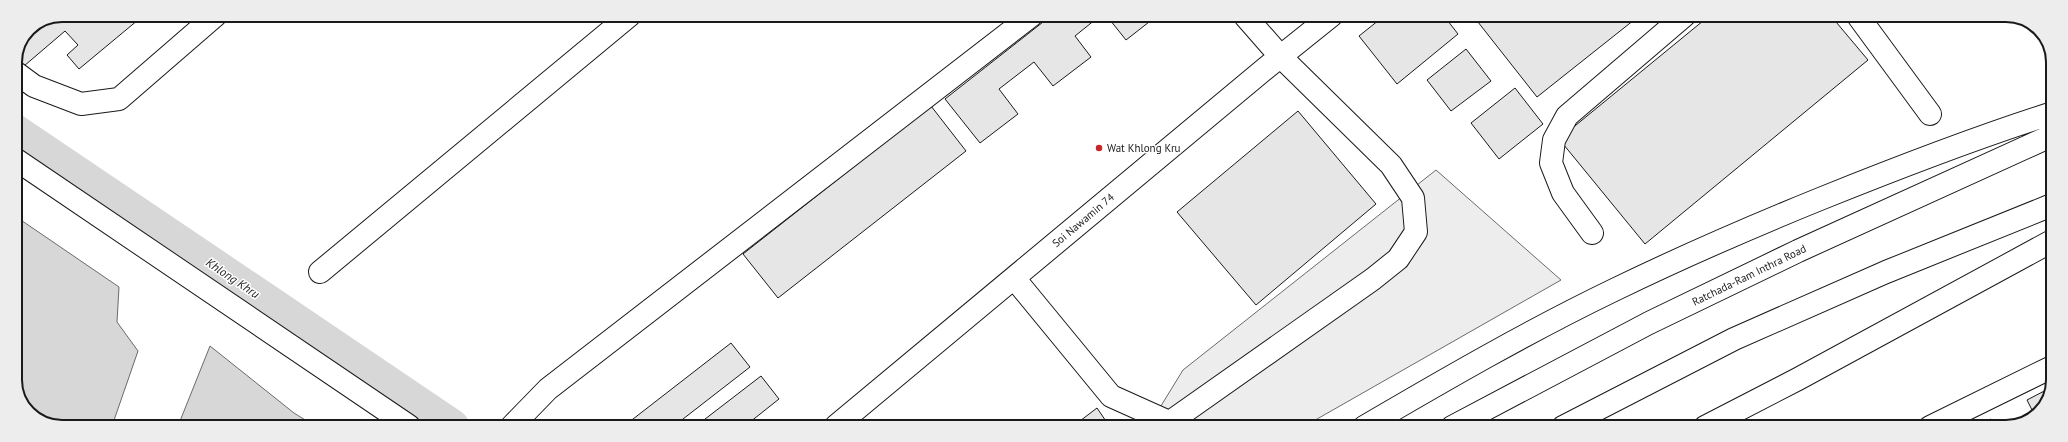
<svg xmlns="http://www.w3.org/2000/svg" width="2068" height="442" font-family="'PT Sans',sans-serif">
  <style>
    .built { fill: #ededed; stroke: #6a6a6a }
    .water { fill: #d7d7d7; stroke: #6a6a6a }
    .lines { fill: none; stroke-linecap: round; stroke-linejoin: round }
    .canal { stroke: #d7d7d7; stroke-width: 34 }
    .building { fill: #e6e6e6; stroke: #1a1a1a }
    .minor-casing { stroke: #1a1a1a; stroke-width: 24 }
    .major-casing { stroke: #1a1a1a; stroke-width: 24 }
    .minor { stroke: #fff; stroke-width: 22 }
    .major { stroke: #fff; stroke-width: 22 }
    .poi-dot { fill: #c62828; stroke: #fff; stroke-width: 1.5 }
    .labels { text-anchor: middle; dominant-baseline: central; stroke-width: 3; stroke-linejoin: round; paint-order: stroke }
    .poi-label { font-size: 11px; fill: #1a1a1a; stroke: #fff; text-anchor: start }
    .street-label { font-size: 11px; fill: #1a1a1a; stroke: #fff }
    .water-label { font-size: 12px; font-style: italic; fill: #1a1a1a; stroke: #fff }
    .rim { fill: none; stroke: #1a1a1a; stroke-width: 2 }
  </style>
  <rect width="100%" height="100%" fill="#fff"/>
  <path class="built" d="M1436,170L1561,280L1303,427H1148L1183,370Z"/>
  <path class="water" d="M15,216L119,287L117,322L138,351L112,426H53L27,411L15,386Z
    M210,346L294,413L315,426H178Z"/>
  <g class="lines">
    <path class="canal" d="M15,131L452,426"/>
  </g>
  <path class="building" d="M62,15H144L79,69L67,55L78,45L65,31L24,66L17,57L29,29Z
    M1052,15H1101L1075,36L1091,57L1053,86L1034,62L999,89L1018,114L980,143L945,99Z
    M1106,15H1158L1126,40Z
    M1384,16H1444L1458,34L1397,84L1359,36Z
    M1475,16H1639L1537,97L1474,17Z
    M1709,16H1831L1868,60L1645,244L1559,139Z
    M1466,49L1491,81L1451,111L1427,80Z
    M1515,88L1543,124L1499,159L1471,123Z
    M931,106L966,151L778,298L743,254Z
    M1298,111L1376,204L1256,305L1177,212Z
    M731,343L750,367L674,426H624Z
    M761,376L779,399L745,426H696Z
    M2052,387L2037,416L2011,425L2034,414L2027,400Z
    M1097,408L1110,427H1072Z
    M1991,419L1995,427H1974Z"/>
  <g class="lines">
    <g class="minor-casing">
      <path id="minor" d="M1858,16L1930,114
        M15,72L34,86L81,104L119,99L216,15
        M15,159L409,426
        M1592,233L1563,193L1551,163L1554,140L1567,116L1684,16
        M320,272L630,15
        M1014,278L1111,396L1180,427
        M1170,422L1373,279L1398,259L1416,232L1413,198L1391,165L1280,56L1245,16
        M512,426L548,389L1032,15
        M836,426L1266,68L1331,16
        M1930,427L2052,367"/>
    </g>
    <g class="major-casing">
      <path id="major" d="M1364,427C1446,379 1529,331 1614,290C1682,257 1751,227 1820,199C1897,168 1974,138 2053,113
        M1452,427L1649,323L1798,251L2053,135
        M1563,427L1734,339L1886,272L2052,205
        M1705,427L1798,379L2052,241"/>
    </g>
    <use href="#minor" class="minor"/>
    <use href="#major" class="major"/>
  </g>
  <circle class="poi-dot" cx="1099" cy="148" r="4"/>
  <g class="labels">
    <g class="poi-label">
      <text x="1107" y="148">Wat Khlong Kru</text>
    </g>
    <g class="street-label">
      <text transform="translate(1083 220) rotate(-40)">Soi Nawamin 74</text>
      <text transform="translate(1749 275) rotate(-26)">Ratchada-Ram Inthra Road</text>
    </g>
    <g class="water-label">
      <text transform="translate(233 278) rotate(34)">Khlong Khru</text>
    </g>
  </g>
  <path d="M0 0H2068V442H0ZM62 22H2006A40 40 0 0 1 2046 62V380A40 40 0 0 1 2006 420H62A40 40 0 0 1 22 380V62A40 40 0 0 1 62 22Z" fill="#ededed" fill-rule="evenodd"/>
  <path class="rim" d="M62 22H2006A40 40 0 0 1 2046 62V380A40 40 0 0 1 2006 420H62A40 40 0 0 1 22 380V62A40 40 0 0 1 62 22Z"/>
</svg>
